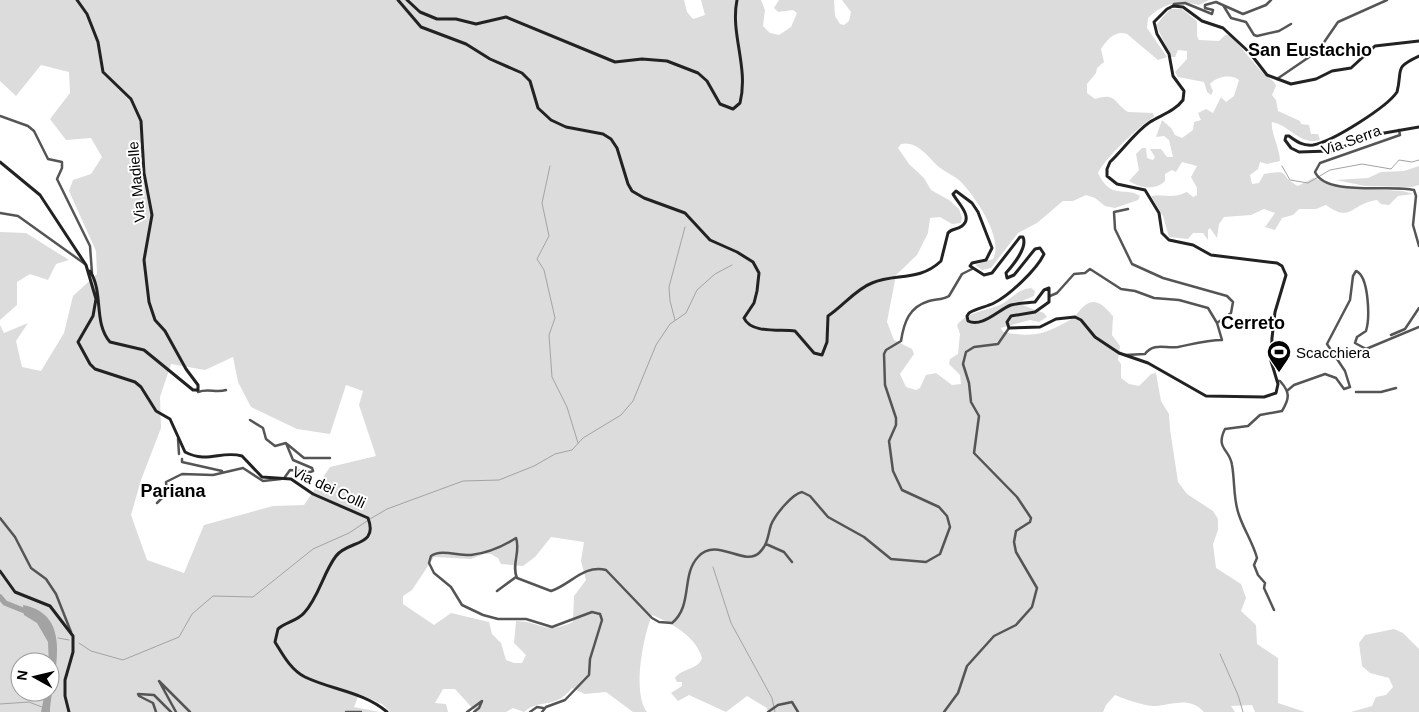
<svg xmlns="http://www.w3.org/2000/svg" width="1419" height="712" font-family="Helvetica,sans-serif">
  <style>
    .green { fill: #dcdcdc; fill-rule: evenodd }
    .water { fill: #a3a3a3 }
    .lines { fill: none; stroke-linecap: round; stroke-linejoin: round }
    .stream { stroke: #a3a3a3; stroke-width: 1 }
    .river { stroke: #a3a3a3; stroke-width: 5.5 }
    .street { stroke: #555; stroke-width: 2.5 }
    .secondary { stroke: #222; stroke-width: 3 }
    .labels { text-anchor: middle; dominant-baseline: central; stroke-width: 4; stroke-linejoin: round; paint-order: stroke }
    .street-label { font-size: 15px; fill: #000; stroke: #fff }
    .poi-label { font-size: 15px; fill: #000; stroke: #fff; text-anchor: start }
    .quarter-label { font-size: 18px; font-weight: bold; fill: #000; stroke: #fff }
  </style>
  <rect width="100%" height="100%" fill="#fff"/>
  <path class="green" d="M0,0H684L687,12L693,19L705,15L701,0H761L765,10L763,26L770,33L779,35L791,27L797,13L793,10L778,12L774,8L779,0H834L835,16L840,24L844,25L849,21L851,12L842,0H1209L1199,5C1178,0 1164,3 1148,18L1147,28L1167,57L1158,60L1127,34C1115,30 1107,40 1101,49L1104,62L1097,68L1096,73L1087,84V93L1095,99C1116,92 1113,102 1128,112L1153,113L1154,117C1142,123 1102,161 1098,173C1111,201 1126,186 1140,196L1138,200L1115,208L1105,206L1095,198L1086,195L1073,201H1063L1037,223L1018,233L991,268L982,270L975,265L993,259C1004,239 976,198 962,183C956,176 946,173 939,167C929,158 917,140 901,144L898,148L909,164L924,178L931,190L949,200L959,209L962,218L961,223L952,224L940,217L930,218L928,233L917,255L896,275L887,322L894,340L912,349L914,354L900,374L906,387L916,390L920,388L926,375L936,373L952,385L961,384L960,375L949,364L950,359L958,354L960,334L957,325C967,312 985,311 1000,305C1011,300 1017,289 1031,288L1035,291L1034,296L1017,303L1044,313L1047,317L1039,322L1030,320L1001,328L1003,332C1017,335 1032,336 1045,332C1053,329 1063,324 1070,320C1079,315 1085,298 1098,303C1104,305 1109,312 1113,316L1112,335L1120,346L1118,360L1121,364V378L1129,384L1139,386L1151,374L1156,373L1161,401L1169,414L1170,429L1178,482L1187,494L1213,511L1218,519V530L1213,544L1216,568L1241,584L1246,598L1241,611L1256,625L1257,644L1278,658V703L1305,712H1255L1252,705L1231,706L1235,712H1204C1190,697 1174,704 1157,706C1147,707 1124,699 1115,695L1106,705L1103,712H768L767,708L747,696L726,712L689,695L678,701L671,693L682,686V682H677L675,678C682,668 698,670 702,658C696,636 671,623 652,615C643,637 632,693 647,712H633L606,692L585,694L572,688C553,711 542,697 524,712L513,708L506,712H476L455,689H443L435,703L446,704L448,712H390L382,704L359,694L354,707L380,712H0V325L4,333L28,323L16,341L22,367L41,371L64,333L73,296L97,274L96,251L69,191L73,180L91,174L102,157L91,138L66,140L50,119L70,93L69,72L41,65L16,96L0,81ZM233,357L238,382L251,407L297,429L330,434L346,385L363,391L359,405L376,456L330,467L304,505L273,506L204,525L184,573L147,560L131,515L141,480L161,428L160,397L171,364L205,370ZM551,537L584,542L581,561L586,580L574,596L573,622C544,635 543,622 516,621L514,643L526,655L522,663H514L506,660L501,643L492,634L489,622L451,613L434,625L403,604V596L412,590L434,557L471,559L484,554H491L498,558L501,564L523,566L535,557ZM20,662H50V692H20Z
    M1170,9H1182L1197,21V36L1199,40L1219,41L1225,35H1229C1241,46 1250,59 1262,72C1266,77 1274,79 1276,86L1272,95L1276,100L1278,111L1300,121L1301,124L1309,125L1311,134H1318L1320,140C1301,146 1289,125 1272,122C1270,130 1280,149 1280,161L1267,164L1260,162L1258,169L1250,175L1252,184L1259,183L1264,174C1293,169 1277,175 1298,186L1313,178L1349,188L1403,191L1413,194L1398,196L1389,205L1381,204L1377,200C1351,203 1352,224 1326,205L1316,209H1299L1293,215L1282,218L1275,230L1265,227L1275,213L1264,209L1251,215L1224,217L1219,224L1217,238L1210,228L1208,230V240L1203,233H1193L1188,239L1169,237L1163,216L1151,196C1166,194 1172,199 1187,192L1193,197L1197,195V188L1191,177L1197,166L1182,162L1176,172L1172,170L1165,174V181C1155,191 1140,188 1129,181L1139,170L1136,154L1142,148H1146L1147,158L1153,160L1155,157L1150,149H1161L1167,157H1173L1169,140L1164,136L1156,137L1162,120L1171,128L1175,135L1182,138L1193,130L1194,122L1201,120L1198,113L1206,109L1213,113L1221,97L1226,102L1234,96L1239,80C1232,74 1217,76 1210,84L1213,91L1211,95L1207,92L1204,82L1178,77L1175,72L1187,59V51L1178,50L1175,57H1171L1156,25Z
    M1419,166V185L1412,187L1365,186L1336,180L1368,178L1381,172L1404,171Z
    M0,232L26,233L69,260L56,264L48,280L30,274L17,282V305L0,320Z
    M1394,629L1403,633L1419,649V712H1351L1372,706L1376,697L1386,695L1393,687L1389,678L1370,673L1362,666L1359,643L1365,635Z"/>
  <path class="water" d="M23,605C76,615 52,676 50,712H41L45,692H50L48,642L37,623L24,615Z"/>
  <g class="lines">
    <path class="stream" d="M550,166L542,203L549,236L537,259L544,270L555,318L549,335L552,377L567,407L578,443
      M1282,166L1290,180L1308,183L1330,170L1362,164L1391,169L1399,160L1412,162L1419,160
      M675,320L670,301L669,287L685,227
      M370,519L387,509L463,481L499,480L534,466L555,454L572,450L583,438L621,415L633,401L656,345L670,324L686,313L697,290L715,274L732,265
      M713,567L731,623L772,698L775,712
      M58,638L69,640
      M79,643L91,651L123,660L179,637L192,614L213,596L253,597L313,549L349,533L367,521
      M1220,654L1238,695L1243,712
      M0,704L29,702L42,707"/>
    <path class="river" d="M0,597L5,603L30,613"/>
    <path class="street" d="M1223,5L1231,18L1246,22L1254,35L1257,36L1279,31L1291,24
      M1173,6L1174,4L1185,3L1212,14L1213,10L1205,8V5L1216,2L1243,14L1266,5L1271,0
      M1277,79L1318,51L1338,22L1387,0
      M0,116L28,126L34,131L48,159L62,162V168L57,179L90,246L92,273
      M1399,130L1400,135L1320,163L1315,172C1326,197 1392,184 1414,190L1416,196L1413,225L1419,246
      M0,213L18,216L85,264
      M1050,296L1057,293L1074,274L1085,273L1090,269L1121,289L1135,291L1154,298L1179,300L1208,308L1217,323
      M1391,335L1405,329L1419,308
      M1125,355L1145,354C1154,342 1166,349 1178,347C1193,344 1207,340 1222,340L1217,323L1231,313L1233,302L1227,296L1163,278L1132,264L1115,229L1114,212L1128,209
      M197,390L198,392C208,388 216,393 226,390
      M1288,390L1294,385L1325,374L1336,378L1344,389L1350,387L1345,371L1327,344L1350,300L1353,276L1356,271C1369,276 1370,318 1366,331L1357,337L1355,343L1366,349L1419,327
      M1356,392H1381L1396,388
      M250,420L263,428L266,439L275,446L286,443
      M178,439L179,454
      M287,444L304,458H330
      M182,459V462L222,471
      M285,477L290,470L310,472L313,471L312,468L293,460L286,443
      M157,503L167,493L166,482L182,474L213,475L243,468L263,481L281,479
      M0,518L15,537L31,568L46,579L56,594L71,632
      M766,544L784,552L792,562
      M497,591L516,577
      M1274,610L1264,588L1265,583L1258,575L1254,565L1257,558C1253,543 1244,530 1239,515C1233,499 1235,481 1232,465C1230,449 1215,449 1225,429L1248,426L1260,415L1282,411C1290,398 1290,392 1280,381H1277
      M156,712L153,703L139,696L138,694L154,695L171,712
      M176,712L159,681L190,712
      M346,712H361
      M467,712L482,701L479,708L474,712
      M530,712L537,707L543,708
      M542,712L546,707L565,700L589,675L590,659L602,620L600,614L592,612L552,627L526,619H498L483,615L462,605L451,587L434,573L429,563L431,556C441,549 459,556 471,555C488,553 502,547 516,538C521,551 511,565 517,578L551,591C570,585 584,564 606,570L652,618L659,622L672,623C693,606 681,575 698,557C716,536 744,567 759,553C768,545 768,534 771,525C775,515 792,494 802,492L810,496L828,517L864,537L891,559L926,562L940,554L950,527L947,516L939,507L902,490L893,471L889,441L896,425V418L885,385L884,354L886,350L901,341C904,322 909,307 929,301C936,299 943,300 949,296L962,274L972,269
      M768,712L778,705L792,702L798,712
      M944,712L958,693L967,666L994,636L1016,625L1032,607L1037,588L1016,552L1014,542L1016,531L1030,522L1031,518L1017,497L974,453L979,416L971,402L969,383L963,364L966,352L974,347L998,344L1009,328"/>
    <path class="secondary" d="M77,0L87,14L98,42L103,72L131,99L141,121L144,173L152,215L144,260L149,302L155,320L165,331L186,369L198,385V390H193L144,350L110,342C93,322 104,293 90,271
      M398,0L421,27L466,44L490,59L522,73L530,81L538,108L551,120L566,127L603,134L611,139L617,148L628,184L632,191L644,198L685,213L710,240L737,252L753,262L759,273L757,291L754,303L744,318C751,334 781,329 795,331L814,353L822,355L827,342L828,316C843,306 856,289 872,283C895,273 919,282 941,261L948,233C952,228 957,230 962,226C974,217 957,202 953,194L956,191L972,203L978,212L992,248L986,260L972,263L970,266L984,275L992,273L1020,237H1023C1028,248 1013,265 1006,273L1007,278L1014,275L1035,249L1040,248L1044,254C1037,269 1010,295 994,303C986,307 977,308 969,313L967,316L968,321C982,328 998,310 1011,305C1019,303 1027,303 1035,302L1044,290L1049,288V302L1035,312L1011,316L1007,322L1009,328L1040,327L1056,319L1075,317L1081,320L1095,337L1119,353L1148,363L1206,396L1264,397L1276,393L1278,384L1271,361L1272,338L1275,312L1286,275L1282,266L1277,263L1211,255L1193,245L1169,240L1162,233L1159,213L1145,190L1117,184L1107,176V169L1110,162C1123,150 1135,132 1150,122C1161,115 1175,111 1183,100L1184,91L1173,76L1169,54L1157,34L1154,22L1167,9L1173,6L1183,7L1202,21L1223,28L1250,53L1267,75L1291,84L1316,79L1332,71L1351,68L1375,46L1419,41
      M407,0L420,12L437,19H456L476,24L506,17L615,62L642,59L667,61L698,73L707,81L720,104L733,109L740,103C749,67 730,34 737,0
      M1419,56C1393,68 1403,69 1397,92C1387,107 1332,142 1313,145C1303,146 1297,142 1289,136H1286L1285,140L1291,148L1299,152L1329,151L1336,150L1367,136L1419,127
      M0,162L40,195L86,265L96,299L93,316L78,342L90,364L95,369L135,382L141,387L156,411L170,419L185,452C208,464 221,450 242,456L262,477L291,479L313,494L368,518C379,547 348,540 336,556C323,573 319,597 304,613C297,621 286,622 278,629L275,642C283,655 291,670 305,677C332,690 364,692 387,712
      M0,571L15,592L50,606L73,636V652L65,680V696L69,712"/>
  </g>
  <defs>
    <g id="stadium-pin" transform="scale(1.25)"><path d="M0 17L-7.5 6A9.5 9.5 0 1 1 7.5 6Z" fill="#000" stroke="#fff"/><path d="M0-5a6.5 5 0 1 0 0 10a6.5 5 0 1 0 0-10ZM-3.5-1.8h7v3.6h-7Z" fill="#fff"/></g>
  </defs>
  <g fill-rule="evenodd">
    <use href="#stadium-pin" x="1279" y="352"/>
  </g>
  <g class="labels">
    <g class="street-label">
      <text transform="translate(1351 140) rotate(-20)">Via Serra</text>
      <text transform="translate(136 182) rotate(-95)">Via Madielle</text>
      <text transform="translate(329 487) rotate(25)">Via dei Colli</text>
    </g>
    <g class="poi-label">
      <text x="1296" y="352">Scacchiera</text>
    </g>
    <g class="quarter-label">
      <text x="1310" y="50">San Eustachio</text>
      <text x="1253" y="323">Cerreto</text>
      <text x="173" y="491">Pariana</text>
    </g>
  </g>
  <g transform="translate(35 677) rotate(278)"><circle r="24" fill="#ffffff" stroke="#999999"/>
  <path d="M0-4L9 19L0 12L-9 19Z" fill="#000000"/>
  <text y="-8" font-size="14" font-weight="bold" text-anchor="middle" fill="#000000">N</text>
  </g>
</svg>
